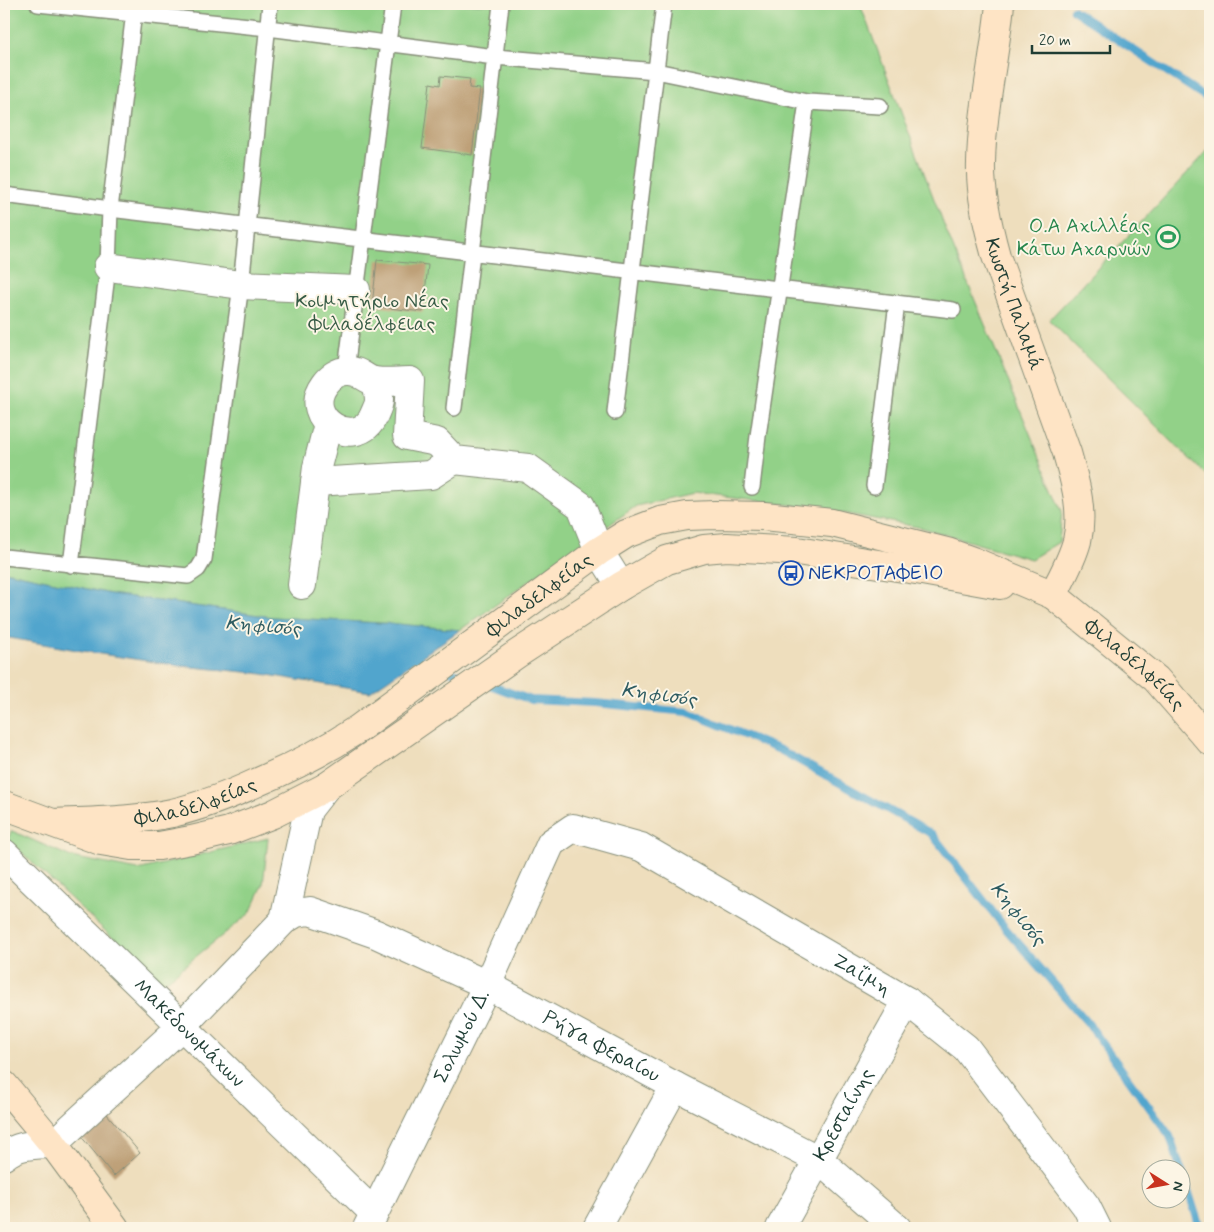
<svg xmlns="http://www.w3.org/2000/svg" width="1214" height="1232" font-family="Mynerve,sans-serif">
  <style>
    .green { fill: #92d188; stroke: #58875e }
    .water { fill: #51a5cd; stroke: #387180 }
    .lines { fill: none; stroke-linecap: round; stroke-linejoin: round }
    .stream { stroke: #51a5cd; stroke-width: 8 }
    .building { fill: #bea078 }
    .lane-casing { stroke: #868e78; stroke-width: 18 }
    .street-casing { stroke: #868e78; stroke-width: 30 }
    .secondary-casing { stroke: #868e78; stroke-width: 30 }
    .lane { stroke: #fff; stroke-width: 15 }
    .street { stroke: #fff; stroke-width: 28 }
    .secondary { stroke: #fee4c5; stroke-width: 28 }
    .labels { text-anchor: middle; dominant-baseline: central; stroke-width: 4; stroke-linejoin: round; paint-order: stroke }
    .leisure-label { font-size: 20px; fill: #27864d; stroke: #fcf5e5; text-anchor: end }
    .park-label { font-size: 20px; fill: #365b45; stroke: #fcf5e5 }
    .street-label { font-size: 20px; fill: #1f3d34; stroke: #fcf5e5 }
    .transit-label { font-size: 20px; fill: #164399; stroke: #fcf5e5; text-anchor: start }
    .water-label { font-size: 21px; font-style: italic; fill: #2e5c62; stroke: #fcf5e5 }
  </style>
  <rect width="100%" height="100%" fill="#fcf5e5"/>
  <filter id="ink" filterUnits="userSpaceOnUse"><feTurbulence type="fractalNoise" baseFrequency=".02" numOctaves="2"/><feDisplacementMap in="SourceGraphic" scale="10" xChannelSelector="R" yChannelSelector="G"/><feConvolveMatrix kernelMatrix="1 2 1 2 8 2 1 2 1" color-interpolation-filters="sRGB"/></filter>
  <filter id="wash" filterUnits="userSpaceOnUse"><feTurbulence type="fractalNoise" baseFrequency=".0096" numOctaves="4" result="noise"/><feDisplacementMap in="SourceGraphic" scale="20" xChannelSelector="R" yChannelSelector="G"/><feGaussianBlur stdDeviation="1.12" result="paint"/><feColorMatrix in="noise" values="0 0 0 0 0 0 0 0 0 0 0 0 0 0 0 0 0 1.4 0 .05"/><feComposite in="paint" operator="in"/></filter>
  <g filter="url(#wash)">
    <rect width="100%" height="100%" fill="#eedebd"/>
    <path class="green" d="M4,4H860L945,228L1062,511L1059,542L1031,559L923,528L816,508L692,493L636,506L460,630L398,624L272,617L111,594L4,571Z
      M1207,152L1210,155V479L1049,320Z
      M12,831L71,857L138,870L268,838L263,885L250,913L162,984L7,839Z"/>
    <path class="water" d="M4,571L111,594L272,617L398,624L460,630L370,692L256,673L181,666L94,653L4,637Z"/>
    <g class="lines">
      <path class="stream" d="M1073,10L1210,100
        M409,656L433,665
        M447,670L471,679
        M484,683L531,700L595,703L688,712L780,750L932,834L1006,929L1088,1023L1170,1136L1181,1170
        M1182,1171L1200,1228"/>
    </g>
    <g id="blocks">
      <path class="building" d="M441,76L470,79L469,88L480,89L472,155L422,148L430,83L440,85Z
        M377,260L428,265L423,312L372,306Z
        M101,1107L140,1153L114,1176L75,1129Z"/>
    </g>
  </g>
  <g filter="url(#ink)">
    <use href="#blocks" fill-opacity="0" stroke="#868e78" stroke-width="1"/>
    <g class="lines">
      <g class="lane-casing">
        <path id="lane" d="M38,4L268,28L495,57L656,71L807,102L880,106
          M4,195L110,209L953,310
          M346,370L393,4
          M454,408L501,4
          M615,412L664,4
          M874,486L897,303
          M752,487L758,436L807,102
          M4,557L188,576L198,569L204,559L241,285L270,4
          M71,565L108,267L110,209L135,4"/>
      </g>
      <g class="street-casing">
        <g id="street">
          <path d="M108,267L241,285L356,290"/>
          <path d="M376,381C377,387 379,394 379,400C379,405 376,410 374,415C358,453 299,419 325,384C330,377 338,371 347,371C361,370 365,380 375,381C386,383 399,381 410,381L407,436L437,442L454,460L528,468L581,506L599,551L621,586"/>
          <path d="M315,482L431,475L454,460"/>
          <path d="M302,585L317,467L328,424"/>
          <path id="s1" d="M4,853L374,1213"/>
          <path id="s2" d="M284,920L296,913L310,911L376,934L487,985L675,1086L819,1160L897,1228"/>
          <path d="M4,1156C19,1144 34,1145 53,1144L182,1026L284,920L308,810L326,787"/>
          <path id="s3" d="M367,1228L487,985L551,843L573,828L641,847L907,1001L966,1048L1086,1206L1097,1228"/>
          <path d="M597,1228L675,1086"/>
          <path id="s4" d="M780,1228L907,1001"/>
        </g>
      </g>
      <g class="secondary-casing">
        <g id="secondary">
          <path id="s5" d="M1000,4C995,57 982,109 981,163C980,194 988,227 996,256L1067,453C1075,482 1084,511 1077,541C1072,560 1062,577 1053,595"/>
          <path d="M4,805L101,841L131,846H159L191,840L229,831L273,814L326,787L517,654L621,586L667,560L704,549L727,547L797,551L922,571L1000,585"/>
          <path id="s6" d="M54,823C94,821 133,821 172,813C202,806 230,795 258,782C293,767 326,750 358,729L599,551L626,534L660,521L687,516L715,515L764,516L832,523L947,552L975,562L1053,595L1156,679L1210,741"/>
          <path d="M4,1085L53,1144L115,1228"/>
        </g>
      </g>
      <use href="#lane" class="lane"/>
      <use href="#street" class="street"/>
      <use href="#secondary" class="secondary"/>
    </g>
  </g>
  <defs>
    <g id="stadium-ring" transform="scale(1.25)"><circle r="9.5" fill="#fcf5e5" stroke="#2e9e5b" stroke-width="1.5"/><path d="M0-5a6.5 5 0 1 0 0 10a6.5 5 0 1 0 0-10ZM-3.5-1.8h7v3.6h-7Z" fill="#2e9e5b"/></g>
    <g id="bus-ring" transform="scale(1.25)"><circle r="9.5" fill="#fcf5e5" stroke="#1a4fb4" stroke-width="1.5"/><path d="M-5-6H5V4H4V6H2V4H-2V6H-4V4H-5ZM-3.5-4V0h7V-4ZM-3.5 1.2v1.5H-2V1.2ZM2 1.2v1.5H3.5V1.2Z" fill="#1a4fb4"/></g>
  </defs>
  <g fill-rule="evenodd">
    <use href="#stadium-ring" x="1168" y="237"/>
    <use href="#bus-ring" x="791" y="573"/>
  </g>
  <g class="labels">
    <g class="leisure-label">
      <text x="1150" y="226">Ο.Α Αχιλλέας<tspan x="1150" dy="23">Κάτω Αχαρνών</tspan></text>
    </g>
    <g class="park-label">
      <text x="372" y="301">Κοιμητήριο Νέας<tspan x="372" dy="23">Φιλαδέλφειας</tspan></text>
    </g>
    <g class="street-label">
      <text stroke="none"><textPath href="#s5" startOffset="306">Κωστή Παλαμά</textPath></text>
      <text stroke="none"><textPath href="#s6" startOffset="549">Φιλαδελφείας</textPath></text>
      <text stroke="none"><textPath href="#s6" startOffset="1205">Φιλαδελφείας</textPath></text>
      <text stroke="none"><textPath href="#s6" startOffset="144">Φιλαδελφείας</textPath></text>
      <text stroke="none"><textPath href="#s3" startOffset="779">Ζαΐμη</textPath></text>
      <text stroke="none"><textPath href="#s1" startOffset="258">Μακεδονομάχων</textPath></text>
      <text stroke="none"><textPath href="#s3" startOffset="214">Σολωμού Δ.</textPath></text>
      <text stroke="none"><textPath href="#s2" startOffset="350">Ρήγα Φεραίου</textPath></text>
      <text stroke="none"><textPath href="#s4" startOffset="130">Κρεσταίνης</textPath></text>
    </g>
    <g class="transit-label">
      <text x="808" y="573">ΝΕΚΡΟΤΑΦΕΙΟ</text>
    </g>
    <g class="water-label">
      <text transform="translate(263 626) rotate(5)">Κηφισός</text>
      <text transform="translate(659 695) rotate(8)">Κηφισός</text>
      <text transform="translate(1018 914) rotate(51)">Κηφισός</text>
    </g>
  </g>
  <rect width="1214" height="1232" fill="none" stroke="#fcf5e5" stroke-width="20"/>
  <g transform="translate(1166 1184) rotate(101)"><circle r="24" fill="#fcf5e5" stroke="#a4ab9e"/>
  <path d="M0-4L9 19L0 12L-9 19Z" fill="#c8321e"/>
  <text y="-8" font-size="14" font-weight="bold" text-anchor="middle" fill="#1f3d34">N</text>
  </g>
  <path d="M1032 45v8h78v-8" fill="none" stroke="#1f3d34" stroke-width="2.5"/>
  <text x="1039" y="45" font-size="15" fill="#1f3d34" stroke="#fcf5e5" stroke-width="4" paint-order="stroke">20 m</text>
</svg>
